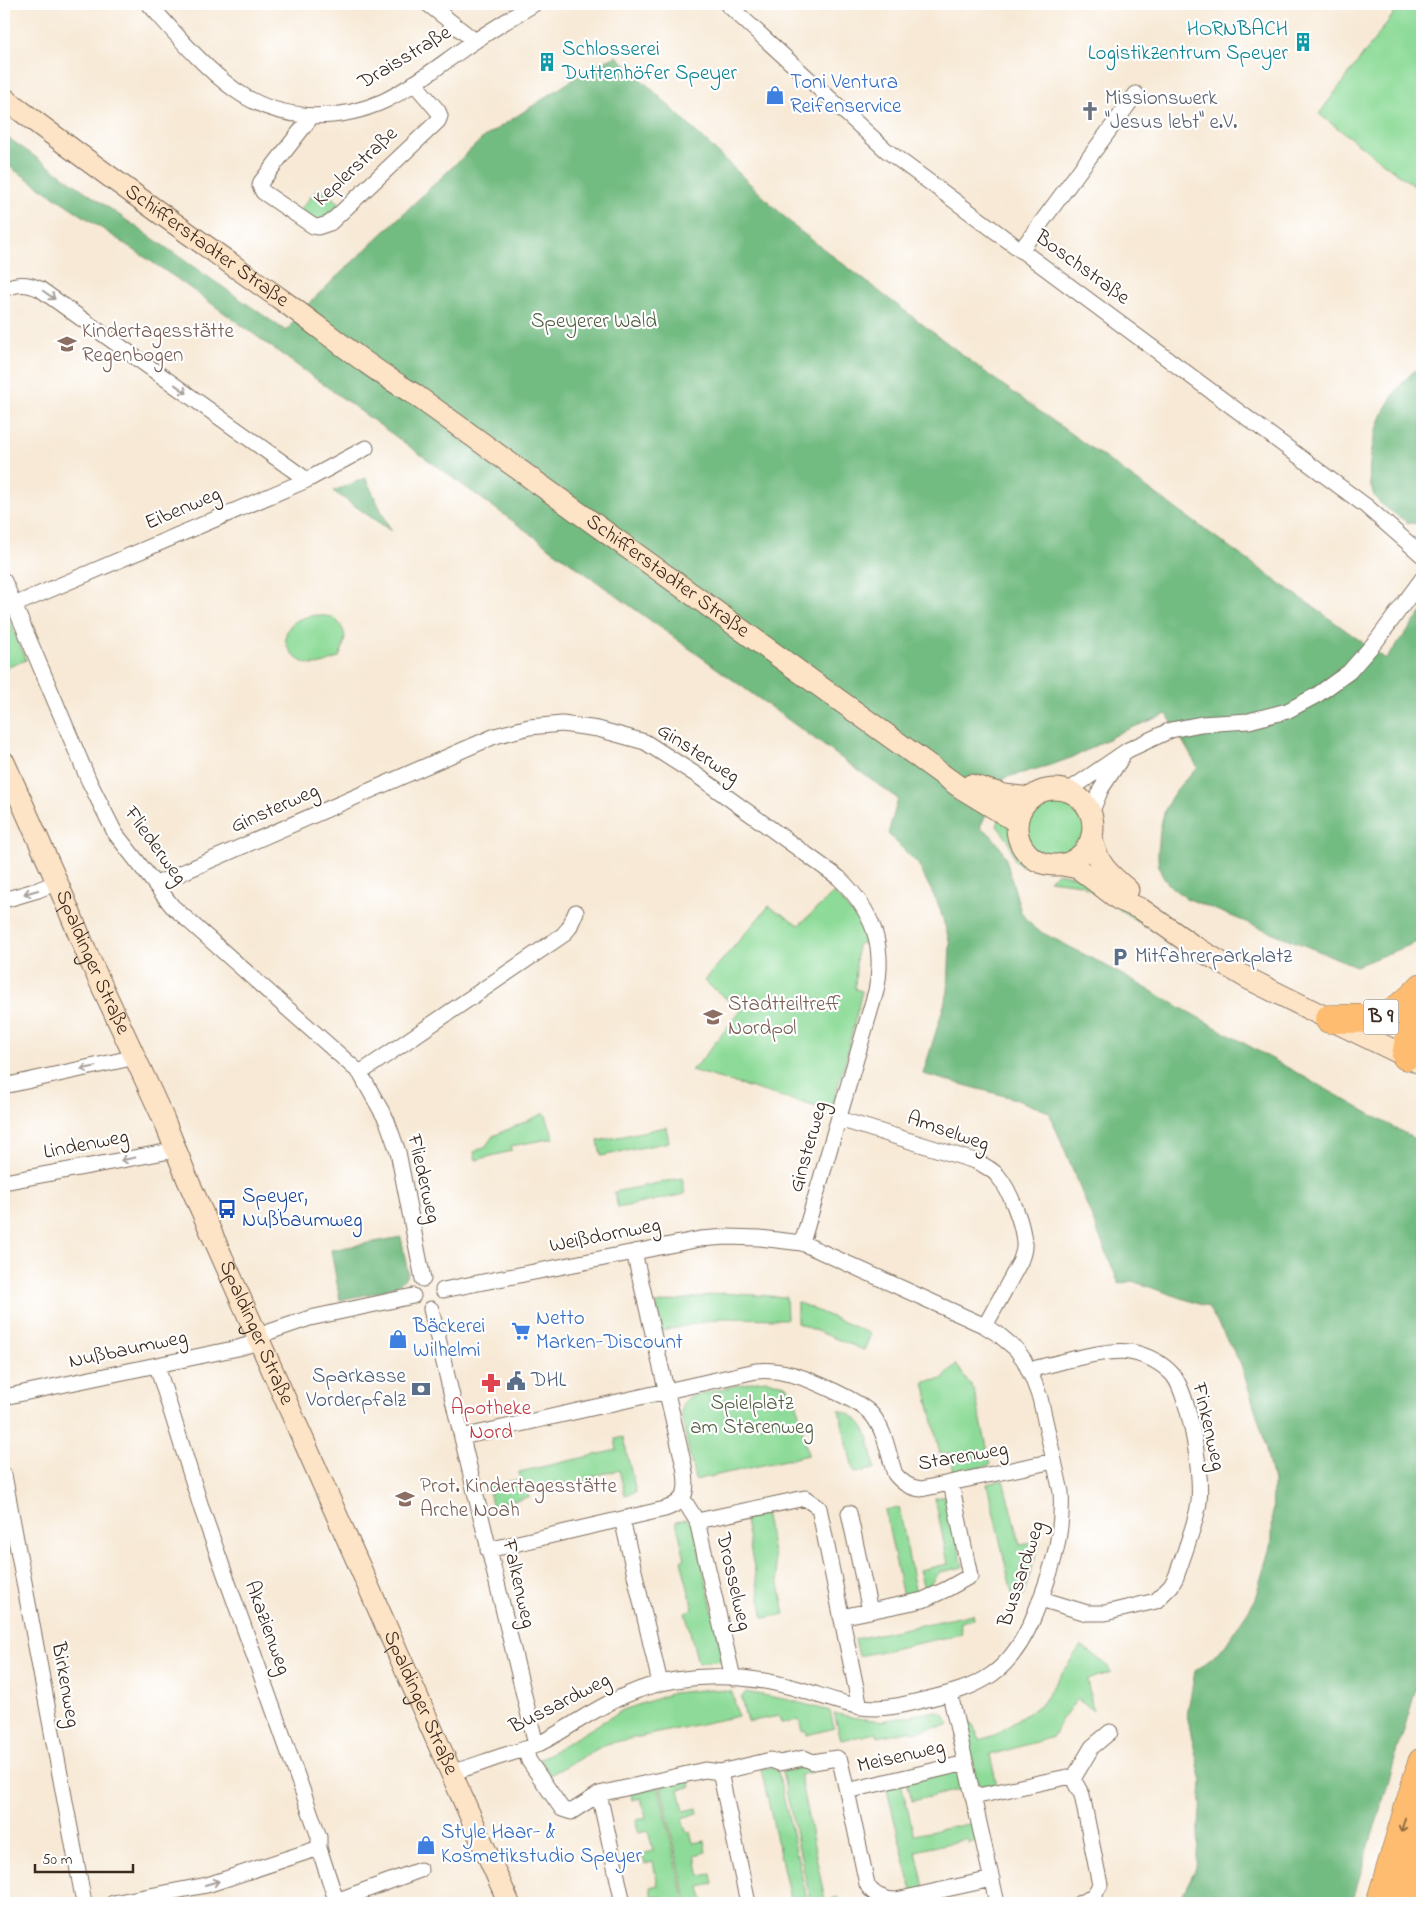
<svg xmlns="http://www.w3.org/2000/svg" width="1426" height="1907" font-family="'Indie Flower',sans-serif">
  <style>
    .green { fill: #8edb99; stroke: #64825c }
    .forest { fill: #72bb81; stroke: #567250 }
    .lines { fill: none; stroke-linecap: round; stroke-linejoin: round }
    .street-casing { stroke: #7d6d5e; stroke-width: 17 }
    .secondary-casing { stroke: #7d6d5e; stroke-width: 23 }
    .highway-casing { stroke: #7d6d5e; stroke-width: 29 }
    .street { stroke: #fff; stroke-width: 15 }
    .secondary { stroke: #fee4c6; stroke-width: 21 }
    .highway { stroke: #fdbc70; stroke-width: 28 }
    .oneway { stroke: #a79f9a }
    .oneway2 { stroke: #926c43 }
    .labels { text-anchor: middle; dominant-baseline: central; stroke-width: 4.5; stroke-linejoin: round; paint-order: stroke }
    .shield { fill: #fff; stroke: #766a62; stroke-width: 1 }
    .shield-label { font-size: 20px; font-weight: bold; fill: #3b2a1e }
    .culture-label { font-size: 21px; fill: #0d838f; stroke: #fff; text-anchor: end }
    .street-label { font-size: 21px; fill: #3b2a1e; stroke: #fff }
    .shop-label { font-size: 21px; fill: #366cbe; stroke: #fff; text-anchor: start }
    .worship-label { font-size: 21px; fill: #5b616d; stroke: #fff; text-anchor: start }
    .park-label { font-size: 21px; fill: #545f43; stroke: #fff }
    .education-label { font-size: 21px; fill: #785e54; stroke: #fff; text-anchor: start }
    .service-label { font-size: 21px; fill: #4e5e75; stroke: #fff; text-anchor: start }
    .transit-label { font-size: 21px; fill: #164399; stroke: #fff; text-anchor: start }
    .health-label { font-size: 21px; fill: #be3a42; stroke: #fff }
  </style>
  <rect width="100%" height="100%" fill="#fff"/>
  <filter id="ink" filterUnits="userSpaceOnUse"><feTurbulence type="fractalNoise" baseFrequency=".02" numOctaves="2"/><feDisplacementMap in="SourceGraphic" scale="10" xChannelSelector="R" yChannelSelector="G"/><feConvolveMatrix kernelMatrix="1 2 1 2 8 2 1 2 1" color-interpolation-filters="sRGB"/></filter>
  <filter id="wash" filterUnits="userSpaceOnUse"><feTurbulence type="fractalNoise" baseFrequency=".0096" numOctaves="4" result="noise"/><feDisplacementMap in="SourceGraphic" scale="20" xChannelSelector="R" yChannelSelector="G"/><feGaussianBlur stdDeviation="1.12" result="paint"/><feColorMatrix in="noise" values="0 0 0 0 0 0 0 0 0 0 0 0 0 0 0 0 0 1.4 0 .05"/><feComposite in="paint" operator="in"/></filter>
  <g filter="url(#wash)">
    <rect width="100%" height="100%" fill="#f7e9d5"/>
    <path class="green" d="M1401,4H1422V192L1319,114Z
      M318,188L340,203L326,220L315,221L300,210Z
      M4,607L26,660L4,669Z
      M316,615L333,617C348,631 347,639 339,657C331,661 322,665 313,665C295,663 276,642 291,625C297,618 307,617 316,615Z
      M1025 828a31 31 0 1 1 62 0a31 31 0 1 1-62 0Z
      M1000,817L1010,827L1022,861L1021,867L1015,861L1008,840L997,826Z
      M1057,873L1084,878L1147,926L1146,927L1081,884L1049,880Z
      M834,893L859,922L867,943L857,944L855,989L862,991L844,1067L830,1111L691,1070L699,1063L741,1010L704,981L769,906L799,925Z
      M545,1113L554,1138L511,1146V1151L476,1160L474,1152L486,1146L493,1136Z
      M666,1127L669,1142L601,1156L598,1141Z
      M682,1178L685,1194L618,1208L614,1192Z
      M722,1293L786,1297L787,1319L722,1318L662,1331L656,1304Z
      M797,1302L871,1334L864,1350L797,1323Z
      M956,1364L974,1390L991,1465L953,1473L949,1453L940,1454L924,1382L943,1379Z
      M767,1380L785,1385L795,1395L808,1455L695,1480L681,1414C681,1405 684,1401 691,1396L756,1381Z
      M839,1410C870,1420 869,1441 875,1469L854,1473Z
      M623,1437L636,1492L625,1495L619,1470L593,1476L595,1485L566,1491L564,1482L528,1490L529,1497L492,1505L488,1486L520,1479L519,1472L617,1450L615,1439Z
      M1003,1480L1020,1545L1040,1542L1023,1596L1013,1598L987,1484Z
      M947,1496L963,1567L938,1573L925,1592L919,1570L948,1564L935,1498Z
      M899,1507L916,1595L903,1597L885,1510Z
      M765,1512L785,1614L764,1618L744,1516Z
      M687,1519L693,1525L724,1660L698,1663L685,1612L693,1609L681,1560L685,1559L676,1521Z
      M973,1614L974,1619L960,1622L962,1634L859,1656L855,1639Z
      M1081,1646L1107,1665L1111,1672L1087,1680L1093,1710L1077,1699L1062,1719L1053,1737L990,1755L997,1786H981L977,1783L964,1721L968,1718L981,1740L997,1734L1041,1704Z
      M711,1689L732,1692L738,1716L606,1744L550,1775L540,1759L623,1710L673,1693Z
      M746,1692L789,1700L830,1711L834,1728L807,1735L806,1730L802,1731L799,1720L781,1723L779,1716L747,1722L741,1698Z
      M936,1711L944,1715L949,1725L913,1732L912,1730L878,1737L877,1733L841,1740L834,1713L856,1718L882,1721Z
      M771,1767L778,1772L808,1903H791L761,1769Z
      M807,1767L812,1769V1772L800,1775V1778L825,1900L838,1897L839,1903H811L782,1772Z
      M957,1771L961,1772L966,1788L912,1801L907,1782Z
      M690,1781L691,1787L679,1789L684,1811L697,1808L698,1813L682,1818L686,1832L690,1831L693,1843L704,1841L706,1852L695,1855L700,1876L711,1874L713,1884L700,1887L704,1903H687L661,1787Z
      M901,1783L914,1835L973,1823L977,1841L968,1843L967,1839L916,1851L924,1888L912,1891L886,1786Z
      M659,1787L685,1903H662L661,1896L652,1898L650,1887L658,1885L653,1862L645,1864L642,1854L653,1851L648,1831L638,1833L636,1820L646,1818L641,1798L632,1800L631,1794Z"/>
    <path class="forest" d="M617,56L796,228L993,378L1386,659L1422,612V940L1356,966L1186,898C1176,891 1164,883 1160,870C1157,861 1158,850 1159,840C1162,805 1173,790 1198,768L1167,714L1121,732L1076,756L1054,764L1004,778L980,827L992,836L1000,847L1005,856L1021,912L1035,929L1103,964L1422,1143V1669L1352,1903H1178L1196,1868L1202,1782L1187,1716L1195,1671L1225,1646L1254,1602L1272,1540L1273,1482L1262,1431L1240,1362L1208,1307L1132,1281L1119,1284L1049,1112L1009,1097L923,1074L948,992L950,943L939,906L918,864L888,834L898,799L176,278L4,163V135L286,331L307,305L483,138L594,66Z
      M1422,365V524L1408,523C1400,517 1380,505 1375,497C1362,476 1375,429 1385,409C1394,392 1407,375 1422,365Z
      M366,478V479L391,531L333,491Z
      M401,1237L408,1274C398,1293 359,1295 340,1300L331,1250Z"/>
  </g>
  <g filter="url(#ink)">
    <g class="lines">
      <g class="street-casing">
        <path id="street" d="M149,4C176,34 202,66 235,90C278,121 336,123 384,101C413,87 440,65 466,47C488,32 511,18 534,4
          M428,4L475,41
          M727,4L886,150L1366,506L1422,555
          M312,116L261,182L260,186L263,192L313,226L318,227L330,223L438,121L440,116L438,111L414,83
          M1021,250L1136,94
          M4,289C17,283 27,283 40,289L307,480
          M4,581L89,781L115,833L172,906L360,1073L387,1121L398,1152L423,1279
          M14,605L307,480L366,448
          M1068,791L1128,750L1171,730L1201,724L1249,721L1287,711L1317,695L1349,672L1377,640L1422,579
          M1091,813L1101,789L1122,757
          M156,884L495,736L529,727L562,724L598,729L645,742L698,776L839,878C872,910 886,945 876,991L802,1243
          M4,900L38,890L57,882
          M360,1073L563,935L569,928L576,912
          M4,1086L136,1057
          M839,1119L975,1161C984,1165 992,1169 998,1176C1010,1190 1023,1224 1024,1243C1025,1250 1022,1256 1020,1262L985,1326
          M4,1182L165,1152L175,1148
          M443,1290L700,1239L727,1237L760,1238L802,1243L985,1326L998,1334L1016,1349L1024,1360L1034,1382L1040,1398L1061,1492C1064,1536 1050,1576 1034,1616C1010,1674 981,1687 923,1700C903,1705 883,1710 862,1707C842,1704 822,1696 802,1690C762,1678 717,1673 676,1680C639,1686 608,1702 576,1722C563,1730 550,1739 536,1745C524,1750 511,1753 499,1757C483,1762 467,1769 451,1772
          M431,1309L536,1745
          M157,1366L202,1510L319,1837V1848L337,1903
          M1029,1370C1055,1364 1106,1348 1130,1352C1146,1355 1162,1363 1173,1375C1190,1397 1204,1480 1198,1508C1193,1531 1184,1554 1176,1577L1171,1586L1156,1601L1105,1613H1087L1041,1599
          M4,1397L238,1348L248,1345L269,1332L310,1318L413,1296
          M462,1437L756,1371C767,1370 779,1371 790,1374C808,1378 863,1402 873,1416C886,1433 888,1454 895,1474C902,1483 910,1488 921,1489L1054,1461
          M4,1475L84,1903
          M683,1499L697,1521L733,1678
          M849,1513L870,1611
          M622,1519L660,1683
          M697,1521L805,1498L819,1508L860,1707
          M488,1550L665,1509C688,1501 688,1489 684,1466L634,1252
          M841,1617L923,1600L947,1589L970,1576L951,1483
          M950,1694L997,1903
          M525,1749L529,1761L562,1809L571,1812L599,1794L705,1770L720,1772L771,1760L779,1763L804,1758L813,1762L837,1758L840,1761L847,1791L966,1763
          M720,1772L748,1903
          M1073,1779L1092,1747L1110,1732
          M847,1791L867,1884C872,1895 885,1900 896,1900L992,1879
          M599,1794L623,1903
          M973,1797L1067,1777L1073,1779L1082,1795L1100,1885L1093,1897L1080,1903
          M336,1901L420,1870
          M113,1903L207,1885L319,1848"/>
      </g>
      <g class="secondary-casing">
        <g id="secondary">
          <path id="s1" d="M4,98C94,167 186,232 279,298C324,330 366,366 414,394L961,788L1017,822"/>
          <path id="s2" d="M4,762L57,882L88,956L164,1120L187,1178L509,1903"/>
          <path d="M971,785L1005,795L1030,798"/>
          <circle cx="1055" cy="827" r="38"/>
          <path d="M1092,839C1098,865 1108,873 1128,890"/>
          <path d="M1062,865L1078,868L1118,899L1141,909L1192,945L1247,978L1329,1019L1422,1064"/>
        </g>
      </g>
      <g class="highway-casing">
        <path id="highway" d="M1329,1019C1375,1018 1389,1023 1422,987
          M1406,1056L1409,1039L1422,992
          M1380,1903L1422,1762
          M1403,1903L1422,1838"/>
      </g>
      <use href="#street" class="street"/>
      <use href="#secondary" class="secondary"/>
      <use href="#highway" class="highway"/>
    </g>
    <defs><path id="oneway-shaft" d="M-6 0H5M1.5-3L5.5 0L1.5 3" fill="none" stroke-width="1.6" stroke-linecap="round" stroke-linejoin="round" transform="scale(1.25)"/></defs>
    <g class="oneway">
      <use href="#oneway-shaft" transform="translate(49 295) rotate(35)"/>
      <use href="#oneway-shaft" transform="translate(181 389) rotate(36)"/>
      <use href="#oneway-shaft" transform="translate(31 892) rotate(164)"/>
      <use href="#oneway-shaft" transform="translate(88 1068) rotate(168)"/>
      <use href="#oneway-shaft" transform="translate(128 1159) rotate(169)"/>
      <use href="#oneway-shaft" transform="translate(212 1883) rotate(-16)"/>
    </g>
    <use class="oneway2" href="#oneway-shaft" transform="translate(1403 1825) rotate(106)"/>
  </g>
  <defs>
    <g id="building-bare" transform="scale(1.5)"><path d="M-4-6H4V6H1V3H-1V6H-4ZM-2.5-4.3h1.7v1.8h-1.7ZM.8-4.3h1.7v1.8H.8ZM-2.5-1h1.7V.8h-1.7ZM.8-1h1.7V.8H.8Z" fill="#0f9aa8" stroke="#fff" stroke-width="2.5" paint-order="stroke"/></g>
    <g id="shop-bare" transform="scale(1.5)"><path d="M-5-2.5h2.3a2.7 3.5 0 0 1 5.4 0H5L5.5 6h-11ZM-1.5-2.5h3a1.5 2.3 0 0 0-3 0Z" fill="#3f7fe0" stroke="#fff" stroke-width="2.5" paint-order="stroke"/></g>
    <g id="church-bare" transform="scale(1.5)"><path d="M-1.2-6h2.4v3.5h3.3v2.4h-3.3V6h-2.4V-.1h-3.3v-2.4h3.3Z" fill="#6b7280" stroke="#fff" stroke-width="2.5" paint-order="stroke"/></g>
    <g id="school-bare" transform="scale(1.5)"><path d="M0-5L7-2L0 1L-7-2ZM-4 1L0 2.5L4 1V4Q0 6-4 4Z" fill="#8d6e63" stroke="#fff" stroke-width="2.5" paint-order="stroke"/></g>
    <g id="parking-bare" transform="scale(1.5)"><path d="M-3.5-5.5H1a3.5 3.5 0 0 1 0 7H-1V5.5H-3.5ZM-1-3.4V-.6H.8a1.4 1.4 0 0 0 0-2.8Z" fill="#5c6f8a" stroke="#fff" stroke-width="2.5" paint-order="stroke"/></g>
    <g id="bus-bare" transform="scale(1.5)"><path d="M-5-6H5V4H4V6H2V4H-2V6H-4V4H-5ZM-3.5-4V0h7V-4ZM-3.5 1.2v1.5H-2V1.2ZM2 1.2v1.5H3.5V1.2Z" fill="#1a4fb4" stroke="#fff" stroke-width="2.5" paint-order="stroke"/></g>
    <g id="supermarket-bare" transform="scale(1.5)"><path d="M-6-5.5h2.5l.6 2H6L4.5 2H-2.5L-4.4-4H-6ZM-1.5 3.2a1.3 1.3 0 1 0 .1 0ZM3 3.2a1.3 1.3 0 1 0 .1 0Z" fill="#3f7fe0" stroke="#fff" stroke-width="2.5" paint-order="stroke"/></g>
    <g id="civic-bare" transform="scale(1.5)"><path d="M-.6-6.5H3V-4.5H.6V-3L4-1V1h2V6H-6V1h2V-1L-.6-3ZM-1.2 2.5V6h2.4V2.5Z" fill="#5c6f8a" stroke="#fff" stroke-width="2.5" paint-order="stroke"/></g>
    <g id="pharmacy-bare" transform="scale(1.5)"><path d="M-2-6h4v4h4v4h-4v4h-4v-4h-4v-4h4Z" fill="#e0444e" stroke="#fff" stroke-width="2.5" paint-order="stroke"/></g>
    <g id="bank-bare" transform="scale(1.5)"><path d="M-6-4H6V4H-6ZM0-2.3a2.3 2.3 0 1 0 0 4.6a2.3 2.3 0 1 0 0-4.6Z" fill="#5c6f8a" stroke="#fff" stroke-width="2.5" paint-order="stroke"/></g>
  </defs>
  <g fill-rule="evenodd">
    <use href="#building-bare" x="1303" y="42"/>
    <use href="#building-bare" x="547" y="62"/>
    <use href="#shop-bare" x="775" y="95"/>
    <use href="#church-bare" x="1090" y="111"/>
    <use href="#school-bare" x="67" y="344"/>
    <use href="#parking-bare" x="1120" y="957"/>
    <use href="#school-bare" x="713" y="1017"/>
    <use href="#bus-bare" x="227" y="1209"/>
    <use href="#supermarket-bare" x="521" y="1331"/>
    <use href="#shop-bare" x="398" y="1339"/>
    <use href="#civic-bare" x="516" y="1381"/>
    <use href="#pharmacy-bare" x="491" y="1383"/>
    <use href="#bank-bare" x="421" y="1389"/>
    <use href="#school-bare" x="405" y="1499"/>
    <use href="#shop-bare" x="426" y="1845"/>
  </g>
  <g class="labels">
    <rect class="shield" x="1363.5" y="999.5" width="35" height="35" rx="4"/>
    <g class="shield-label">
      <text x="1381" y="1017">B 9</text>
    </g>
    <g class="culture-label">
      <text x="1288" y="30">HORNBACH<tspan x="1288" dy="24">Logistikzentrum Speyer</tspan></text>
      <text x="562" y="50" text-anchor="start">Schlosserei<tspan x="562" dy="24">Duttenhöfer Speyer</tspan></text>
    </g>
    <g class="street-label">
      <text transform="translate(405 58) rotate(-31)">Draisstraße</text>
      <text transform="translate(356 167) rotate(-43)">Keplerstraße</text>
      <text stroke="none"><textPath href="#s1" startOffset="251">Schifferstadter Straße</textPath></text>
      <text transform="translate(1082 268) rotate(36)">Boschstraße</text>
      <text transform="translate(183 509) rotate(-23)">Eibenweg</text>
      <text stroke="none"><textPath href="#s1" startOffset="818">Schifferstadter Straße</textPath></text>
      <text transform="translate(698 754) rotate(33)">Ginsterweg</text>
      <text transform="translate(275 809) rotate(-24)">Ginsterweg</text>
      <text transform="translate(155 846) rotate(54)">Fliederweg</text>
      <text stroke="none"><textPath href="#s2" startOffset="219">Spaldinger Straße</textPath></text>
      <text transform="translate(948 1132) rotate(19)">Amselweg</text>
      <text transform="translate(86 1145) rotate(-11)">Lindenweg</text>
      <text transform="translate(809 1147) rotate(-74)">Ginsterweg</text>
      <text transform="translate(423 1179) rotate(77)">Fliederweg</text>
      <text transform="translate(605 1236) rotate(-11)">Weißdornweg</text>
      <text stroke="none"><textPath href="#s2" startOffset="624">Spaldinger Straße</textPath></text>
      <text transform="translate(128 1350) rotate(-12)">Nußbaumweg</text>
      <text transform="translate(1208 1427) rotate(77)">Finkenweg</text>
      <text transform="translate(963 1457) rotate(-10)">Starenweg</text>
      <text transform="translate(1022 1574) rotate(-72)">Bussardweg</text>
      <text transform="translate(733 1582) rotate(77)">Drosselweg</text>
      <text transform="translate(518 1584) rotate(77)">Falkenweg</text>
      <text transform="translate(267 1628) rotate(70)">Akazienweg</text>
      <text transform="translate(65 1685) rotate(80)">Birkenweg</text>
      <text stroke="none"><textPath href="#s2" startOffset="1029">Spaldinger Straße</textPath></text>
      <text transform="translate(560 1704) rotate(-27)">Bussardweg</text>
      <text transform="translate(901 1757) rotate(-13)">Meisenweg</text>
    </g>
    <g class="shop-label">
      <text x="790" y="83">Toni Ventura<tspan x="790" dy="24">Reifenservice</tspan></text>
      <text x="536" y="1319">Netto<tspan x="536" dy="24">Marken-Discount</tspan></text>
      <text x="413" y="1327">Bäckerei<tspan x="413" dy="24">Wilhelmi</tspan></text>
      <text x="441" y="1833">Style Haar- &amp;<tspan x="441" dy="24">Kosmetikstudio Speyer</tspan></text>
    </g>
    <g class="worship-label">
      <text x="1105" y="99">Missionswerk<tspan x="1105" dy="24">"Jesus lebt" e.V.</tspan></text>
    </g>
    <g class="park-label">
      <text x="594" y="322">Speyerer Wald</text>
      <text x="752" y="1404">Spielplatz<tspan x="752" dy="24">am Starenweg</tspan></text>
    </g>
    <g class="education-label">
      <text x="82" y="332">Kindertagesstätte<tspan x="82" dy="24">Regenbogen</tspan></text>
      <text x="728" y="1005">Stadtteiltreff<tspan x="728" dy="24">Nordpol</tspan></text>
      <text x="420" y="1487">Prot. Kindertagesstätte<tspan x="420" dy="24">Arche Noah</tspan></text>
    </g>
    <g class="service-label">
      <text x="1135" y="957">Mitfahrerparkplatz</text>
      <text x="406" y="1377" text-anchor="end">Sparkasse<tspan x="406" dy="24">Vorderpfalz</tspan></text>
      <text x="531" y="1381">DHL</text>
    </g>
    <g class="transit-label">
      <text x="242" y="1197">Speyer,<tspan x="242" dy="24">Nußbaumweg</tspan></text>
    </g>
    <g class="health-label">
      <text x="491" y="1409">Apotheke<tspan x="491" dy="24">Nord</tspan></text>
    </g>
  </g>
  <rect width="1426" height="1907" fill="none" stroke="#fff" stroke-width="20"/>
  <path d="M35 1864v8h98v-8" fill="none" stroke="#3b2a1e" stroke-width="2.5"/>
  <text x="42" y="1864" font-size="15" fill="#3b2a1e" stroke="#ffffff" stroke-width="4" paint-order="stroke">50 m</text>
</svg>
